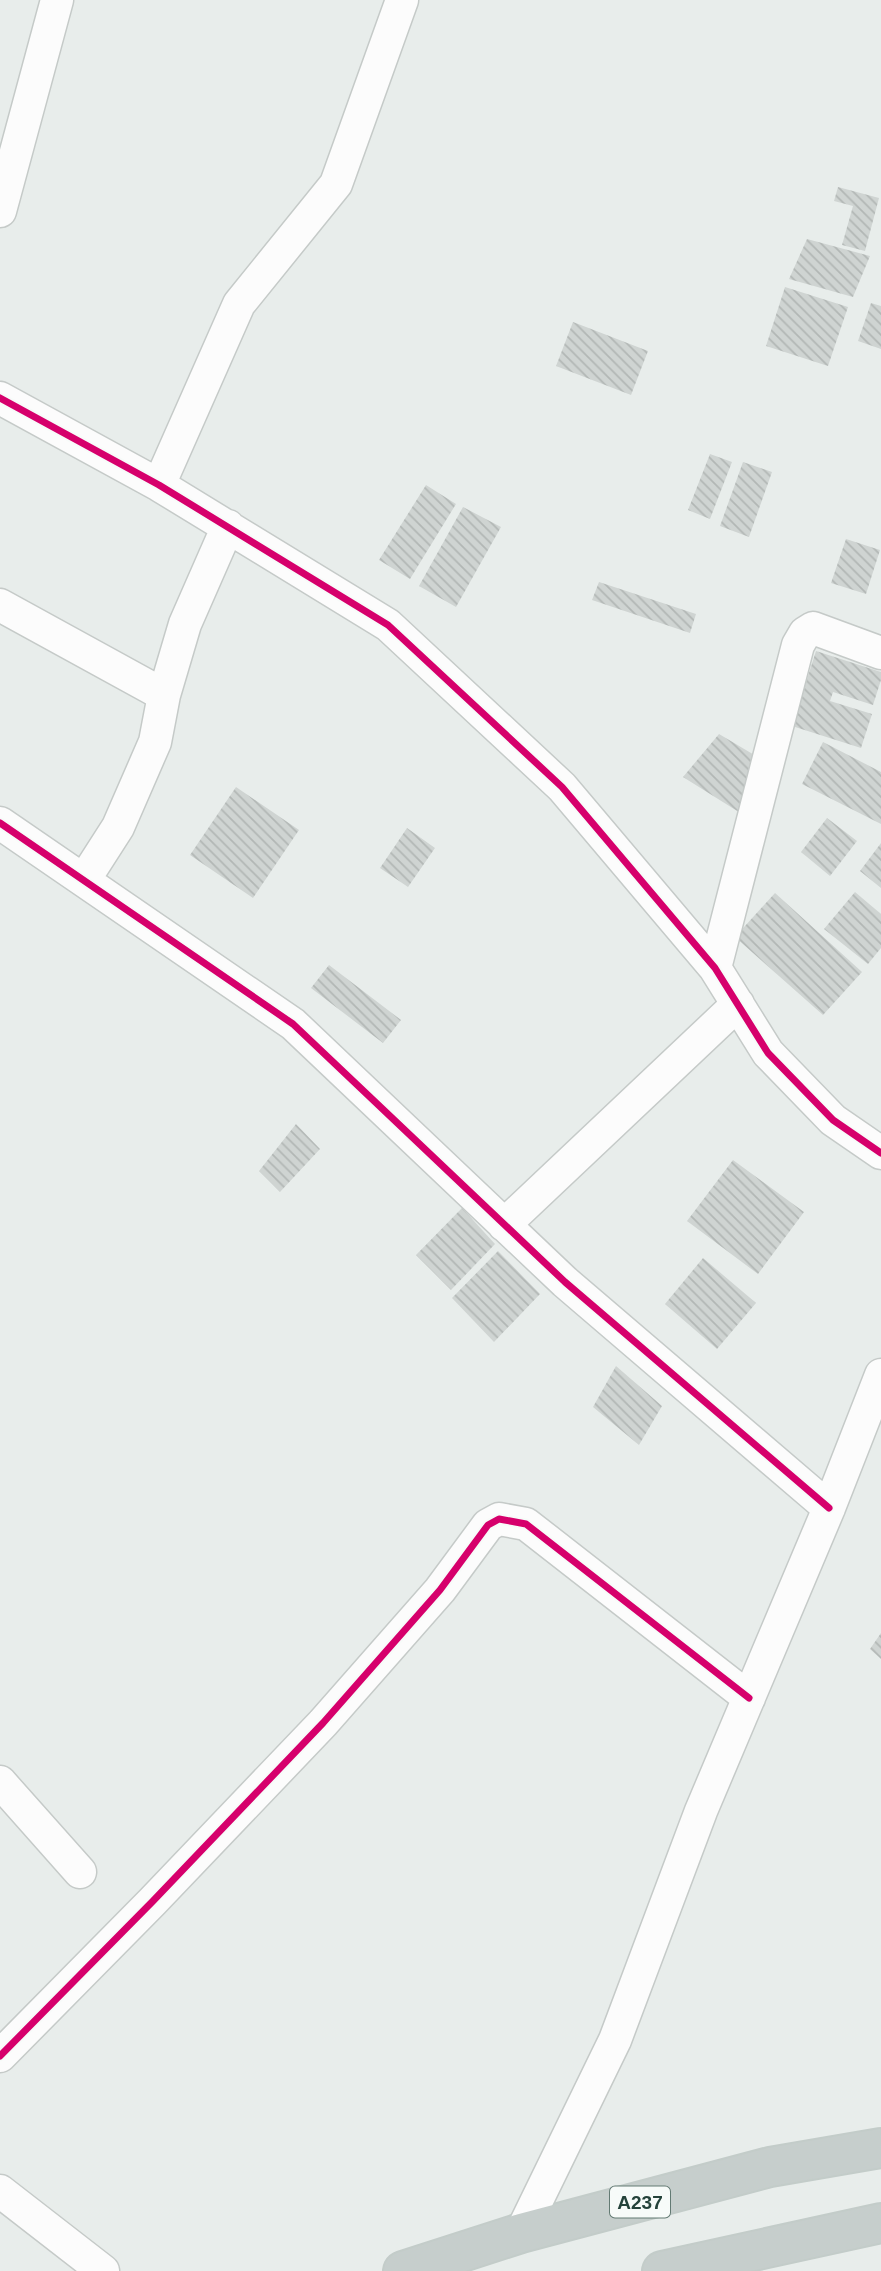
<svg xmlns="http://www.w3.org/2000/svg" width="881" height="2271" font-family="Arial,sans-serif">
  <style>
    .building { fill: url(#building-back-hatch) }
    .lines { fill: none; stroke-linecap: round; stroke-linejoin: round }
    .minor-casing { stroke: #c5cac8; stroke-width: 35 }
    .trunk-casing { stroke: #c3ccc9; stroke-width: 42 }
    .minor { stroke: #fcfcfc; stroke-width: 32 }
    .trunk { stroke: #c6cecc; stroke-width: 38 }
    .cycleway-casing { stroke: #f7fbf9; stroke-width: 11 }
    .cycleway { stroke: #d6006c; stroke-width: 7 }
    .labels { text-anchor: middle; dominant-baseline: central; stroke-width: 7; stroke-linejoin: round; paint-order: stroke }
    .shield { fill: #f7fbf9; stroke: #637a73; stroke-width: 2 }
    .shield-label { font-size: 19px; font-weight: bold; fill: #24423a }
  </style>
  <defs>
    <pattern id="building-back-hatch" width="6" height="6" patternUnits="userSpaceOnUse" patternTransform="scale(1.75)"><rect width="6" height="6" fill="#cfd4d2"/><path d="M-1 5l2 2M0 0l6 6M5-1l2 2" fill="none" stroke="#b2b7b5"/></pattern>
  </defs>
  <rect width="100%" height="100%" fill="#e8edeb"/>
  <path class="building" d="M838,187L879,198L865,251L842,245L853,206L834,201Z
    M807,239L870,256L853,297L789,279Z
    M785,287L848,307L828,366L766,346Z
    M871,303L881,306V349L858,341Z
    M573,322L648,351L631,395L556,366Z
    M710,454L732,462L710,519L688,510Z
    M743,462L772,472L749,537L720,526Z
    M426,485L456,504L410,579L379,560Z
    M463,507L501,527L456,607L419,586Z
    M846,539L880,550L866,594L831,583Z
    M599,582L696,614L690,633L592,600Z
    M816,651L881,672V680L873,705L833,692L830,701L872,714L861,748L792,726Z
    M719,734L761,759L742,814L683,777Z
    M823,742L881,772V824L802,784Z
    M236,787L299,830L253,898L190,855Z
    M827,818L857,841L830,876L801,852Z
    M407,828L435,848L408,887L380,868Z
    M881,843V888L860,871Z
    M855,892L881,914V948L868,964L824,929Z
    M775,893L862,972L823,1015L735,937Z
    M329,965L401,1020L383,1043L311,988Z
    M296,1124L320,1149L280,1192L259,1171Z
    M733,1160L804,1212L758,1274L687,1221Z
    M462,1208L495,1244L451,1290L416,1255Z
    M498,1251L540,1294L494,1342L452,1298Z
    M703,1258L756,1303L717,1349L665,1304Z
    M616,1366L662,1406L639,1445L593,1407Z
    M881,1633V1659L870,1649Z"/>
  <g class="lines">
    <g class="minor-casing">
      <path id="minor" d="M0,211L57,0
        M0,398L159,485L388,625L562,787L715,968L768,1053L833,1120L881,1153
        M159,485L239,304L336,184L402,0
        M0,605L164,695
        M0,823L293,1024L565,1282L829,1508
        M84,880L118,827L155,742L164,695L185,624L228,526
        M715,968L798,645L805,633L813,628L881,653
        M504,1225L738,1004
        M0,1782L80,1872
        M0,2056L153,1901L323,1723L440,1590L488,1525L499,1519L526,1524L749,1698
        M0,2191L103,2271
        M521,2233L615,2040L701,1811L829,1508L881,1375"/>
    </g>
    <g class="trunk-casing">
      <path id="trunk" d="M403,2271L521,2233L770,2167L881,2148
        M662,2271L881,2223"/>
    </g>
    <use href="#minor" class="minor"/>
    <use href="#trunk" class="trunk"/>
    <g class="cycleway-casing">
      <path id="cycleway" d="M0,398L159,485L388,625L562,787L715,968L768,1053L833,1120L881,1153
        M0,823L293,1024L565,1282L829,1508
        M0,2056L153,1901L323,1723L440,1590L488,1525L499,1519L526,1524L749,1698"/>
    </g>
    <use href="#cycleway" class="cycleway"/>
  </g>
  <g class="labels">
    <rect class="shield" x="610" y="2186.5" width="60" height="31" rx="5"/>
    <g class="shield-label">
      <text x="640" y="2202">A237</text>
    </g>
  </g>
</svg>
